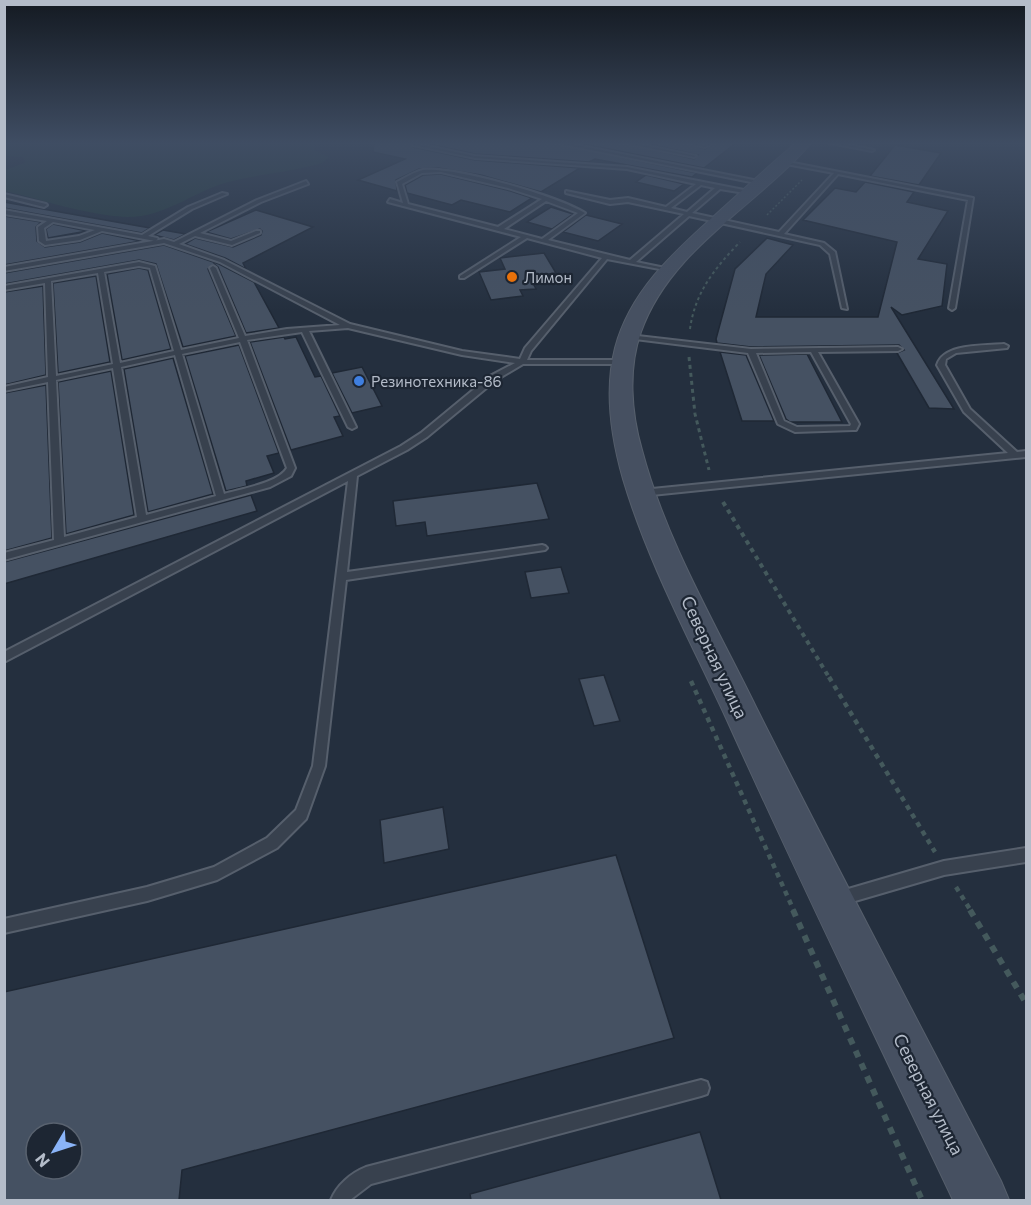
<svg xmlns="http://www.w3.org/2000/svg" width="1031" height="1205" font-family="Commissioner,sans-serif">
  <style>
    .green { fill: #263c3f }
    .building { fill: #455162; stroke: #1f2835; stroke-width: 1.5; fill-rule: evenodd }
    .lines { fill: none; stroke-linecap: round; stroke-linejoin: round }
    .lane-casing { stroke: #565f6c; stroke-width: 4 }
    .secondary-casing { stroke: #565f6c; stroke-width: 2 }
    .path-far5 { stroke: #44595c; stroke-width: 1.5; stroke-dasharray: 2 2; stroke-linecap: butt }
    .path-far4 { stroke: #44595c; stroke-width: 2; stroke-dasharray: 3 3; stroke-linecap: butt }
    .path-far3 { stroke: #44595c; stroke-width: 3; stroke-dasharray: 4 4; stroke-linecap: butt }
    .path-far2 { stroke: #44595c; stroke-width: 4; stroke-dasharray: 4.5 4.5; stroke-linecap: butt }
    .path-far1 { stroke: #44595c; stroke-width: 4.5; stroke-dasharray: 5 5; stroke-linecap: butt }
    .path { stroke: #44595c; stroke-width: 6; stroke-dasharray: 7 7; stroke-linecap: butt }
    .lane { fill: #38414e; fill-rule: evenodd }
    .secondary { fill: #465061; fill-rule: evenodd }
    .food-dot { fill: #e8710a; stroke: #1d2633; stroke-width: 2 }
    .shop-dot { fill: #3f7fe0; stroke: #1d2633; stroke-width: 2 }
    .labels { text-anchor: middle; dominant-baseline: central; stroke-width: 4.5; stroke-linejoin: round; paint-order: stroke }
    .far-poi-label { font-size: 15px; fill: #b4bcc9; stroke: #1d2633; text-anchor: start }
    .street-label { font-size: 18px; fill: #b4bcc9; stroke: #1d2633 }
  </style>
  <rect width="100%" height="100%" fill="#242f3e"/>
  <path class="green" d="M5,142H316L314,150L329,157L322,163L311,166C283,173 253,175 225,183C191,193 164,218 126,217C85,215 44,200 5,191V170L24,163L25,160L23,157L5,156Z"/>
  <path class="building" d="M374,142H411L413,147L475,160L580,168L541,192L481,175L438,168L419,169L396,180L397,191L358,180L405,159L373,152Z
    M420,142H549L697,173L692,177L595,159L589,162L475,154Z
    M574,142H617L694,159L698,155L641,142H680L705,149L718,142H737L704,168Z
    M895,145L941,153L919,185L870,176Z
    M441,174L507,190L532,198L510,212L461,200L452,205L407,193L405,185L423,175Z
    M646,175L684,184L674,191L636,182Z
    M865,182L914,192L907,202L948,211L918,259L947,264L942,306L902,315L891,307L954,409L929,408L897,353L904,350L899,345L751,347L717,343L716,339L735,269L767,238L793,245L766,274L756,317H878L897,242L803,220L835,188L856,192Z
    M4,202L43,209L150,228L142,233L4,208Z
    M551,207L573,214L552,229L527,222Z
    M256,210L313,227L243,263L246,269L225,258L185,244L195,238L233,247L261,235L262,231L260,229L231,239L206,232Z
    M586,215L622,224L598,241L563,232Z
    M4,216L41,222L36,227L37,241L45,247L80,242L102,233L141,241L4,265Z
    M53,224L87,231L48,238L46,229Z
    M163,230L186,234L174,240L154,235Z
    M164,245L219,264L254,282L279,328L246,333L218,267L214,264L208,269L236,336L183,347L156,264L139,260L4,284V273Z
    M544,253L556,273L541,275L545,282L533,283L536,289L520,290L523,296L491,300L479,272L505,269L500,258Z
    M139,268L148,270L171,349L122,360L107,274Z
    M96,276L110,362L58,373L53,283Z
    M43,286L46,375L4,385V292Z
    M284,337L285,339L296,337L315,377L321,376L340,416L334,417L343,436L291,450L250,342Z
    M239,345L279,453L267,456L274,473L246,481L247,486L226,491L185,356Z
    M720,352L746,355L774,421H742Z
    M807,354L842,422H790L786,419L759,355Z
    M173,358L213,494L148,512L124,369Z
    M362,367L382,406L352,413L332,373Z
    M111,371L134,515L66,534L58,382Z
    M46,385L52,538L4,551V393Z
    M537,483L549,519L427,536L425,522L396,526L393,501Z
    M251,495L257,511L4,584V562Z
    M561,567L569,593L531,598L525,572Z
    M604,675L620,721L594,726L579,679Z
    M443,807L449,849L384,863L380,820Z
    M616,855L674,1038L182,1170L179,1200H4V992ZM36,1133H72V1169H36Z
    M700,1132L721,1200H471L470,1194Z"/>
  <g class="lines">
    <g class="lane-casing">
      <path id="lane" d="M551,142H561L764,182L761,184Z
        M619,142H629L696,156L694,157Z
        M682,142L705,145L716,142L705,147Z
        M826,142H836L874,150L872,151Z
        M413,143L475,156L627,167L749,191L751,194L720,189L692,213L779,232L834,173L781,163L783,161L973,198L955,308L952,310L949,308L968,200L838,174L784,234L824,243L835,252L847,309L842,308L830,254L820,245L689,216L636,262L670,269V271L607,259L531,351L527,360H625V364H523L496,380L427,437L407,450L357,476L347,572L542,545L545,546L547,548L545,550L346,580L325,766L306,819L277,848L217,880L147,901L4,933V919L147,887L214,867L267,838L296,810L313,766L348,481L4,662V652L401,446L421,433L490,376L515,363L462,355L348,328L309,331L356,427L352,429L348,427L302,332L247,340L295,468L291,476L270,487L4,560V553L54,540L48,382L4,391V387L48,377L45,283L4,290V286L139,262L155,266L181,350L239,338L210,268L213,266L216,268L245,336L287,329L340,325L220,262L164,243L4,271V267L164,239L174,242L257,200L306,181L308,184L261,202L200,233L231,241L256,231H260V233L232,245L195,236L179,244L224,260L350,324L462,351L520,359L525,348L602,258L527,238L464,278H460V276L521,237L388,202L390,199L403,203L397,182C405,178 414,172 423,170C454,166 557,196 585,213L548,240L630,260L684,214L628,202L610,204L566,193V191L610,200L628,198L666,207L696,184L627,169L475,158L413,145ZM441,172L508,188L542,199L498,227L408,204L402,184L422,173ZM701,185L715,188L687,212L671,208ZM546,201L578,213L542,239L504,229ZM139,266L150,268L174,351L120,363L104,272ZM98,273L113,364L56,376L51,281ZM240,342L287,468C279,483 240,489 224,494L182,354ZM175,355L216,496L146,515L121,367ZM113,368L137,517L64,537L56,380Z
        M222,193L227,194L192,209L148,236L157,238L158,239L155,241L102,231L80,240L45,245L39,241L38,227L47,221L4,214V210L142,235L188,207ZM53,222L95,230L79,236L46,241L44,228Z
        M4,194L46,204L47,205L44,207L4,197Z
        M629,335L751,349L898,347L902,349L898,351L818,352L859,424L856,430H853L795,432L778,424L748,353L627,338L625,337ZM811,352L851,424L850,426L797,427L784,421L756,353Z
        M1004,344L1008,346L1007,348L956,353L946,359L945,365L970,409L1017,452L1026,451V457L642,496L637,493L642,490L1008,453L964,412L937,365C944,343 984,346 1004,344Z
        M1026,848V862L944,875L838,906L833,904L831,899L833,894L838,892L944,861Z
        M701,1080L707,1082L709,1088L707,1094L701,1096L371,1184L350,1200H331C337,1185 351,1173 366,1167Z"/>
    </g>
    <g class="secondary-casing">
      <path id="secondary" d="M797,142H812C757,206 670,249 641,332C628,369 631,412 642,450C666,541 715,623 756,707C836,866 919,1023 1001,1181L1009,1200H953C877,1040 799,880 726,718C690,640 648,563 623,479C611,437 604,391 615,348C631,287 680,247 724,207C748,185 772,163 797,142Z"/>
    </g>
    <path class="path-far5" d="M767,215L802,180"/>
    <path class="path-far4" d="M690,329C695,292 715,268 740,242"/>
    <path class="path-far3" d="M689,357L695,414L709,470"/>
    <path class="path-far2" d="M723,502L830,679"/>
    <path class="path-far1" d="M829,677L935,852
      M691,681L794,911
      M956,887L971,911"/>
    <path class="path" d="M793,910L922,1200
      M970,910L1026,1003"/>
    <use href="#lane" class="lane"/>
    <use href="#secondary" class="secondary"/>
  </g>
  <linearGradient id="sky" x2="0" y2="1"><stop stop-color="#141a22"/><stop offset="0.46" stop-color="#3f4d63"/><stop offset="1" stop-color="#3f4d63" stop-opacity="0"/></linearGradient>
  <rect width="1031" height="311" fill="url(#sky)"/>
  <circle class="food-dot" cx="512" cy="277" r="6"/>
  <circle class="shop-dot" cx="359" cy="381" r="6"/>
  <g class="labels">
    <g class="far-poi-label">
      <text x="524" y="277">Лимон</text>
      <text x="371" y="381">Резинотехника-86</text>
    </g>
    <g class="street-label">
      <text transform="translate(715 657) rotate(65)">Северная улица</text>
      <text transform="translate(929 1094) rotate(63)">Северная улица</text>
    </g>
  </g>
  <rect width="1031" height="1205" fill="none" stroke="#b4bcc9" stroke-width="12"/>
  <g transform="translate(54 1151) rotate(231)"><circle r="28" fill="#1d2633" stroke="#59626f" stroke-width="1.5"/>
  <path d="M0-4.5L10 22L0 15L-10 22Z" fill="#8ab4f8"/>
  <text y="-9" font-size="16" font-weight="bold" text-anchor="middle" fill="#b4bcc9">N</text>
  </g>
</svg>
